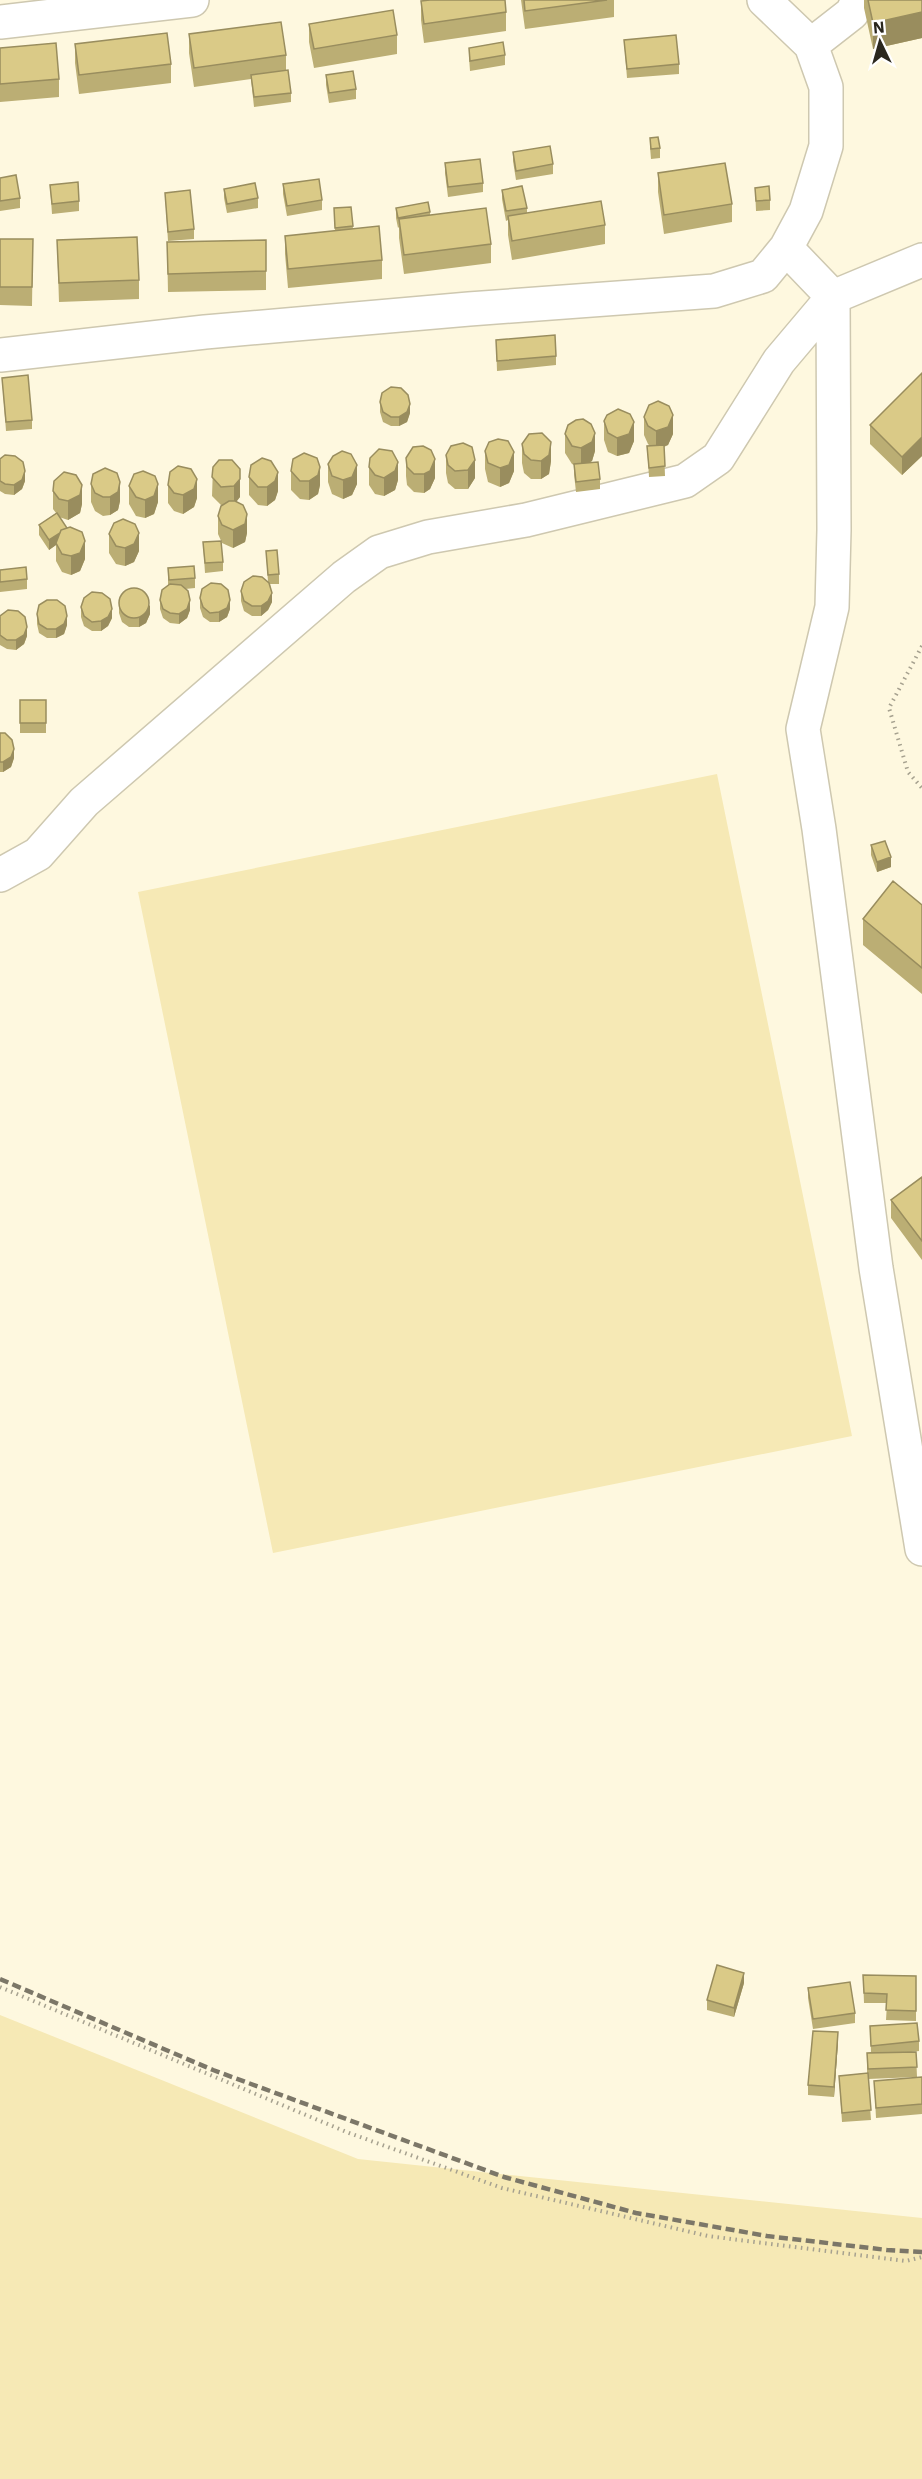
<svg xmlns="http://www.w3.org/2000/svg" width="922" height="2479" font-family="'IBM Plex Sans',sans-serif">
  <style>
    .green { fill: #f6e9b5 }
    .lines { fill: none; stroke-linecap: round; stroke-linejoin: round }
    .minor-casing { stroke: #cec8b0; stroke-width: 36 }
    .path { stroke: #a6a18f; stroke-width: 4; stroke-dasharray: 1.5 4.5; stroke-linecap: butt }
    .minor { stroke: #fff; stroke-width: 33 }
    .rail { stroke: #7c7768; stroke-width: 4.5; stroke-dasharray: 9 4.5; stroke-linecap: butt }
    .wall { fill: #bbae74 }
    .shaded-wall { fill: #998d5e }
    .building { fill: #daca87; stroke: #998d5e; stroke-width: 1.5 }
  </style>
  <rect width="100%" height="100%" fill="#fef8df"/>
  <path class="green" d="M717,774L852,1436L273,1553L138,892Z
    M0,2015L358,2159L922,2218V2479H0Z"/>
  <g class="lines">
    <g class="minor-casing">
      <path id="minor" d="M764,0L811,45L852,13L858,0
        M0,22L192,0
        M786,248L833,297L834,530L832,607L803,729L819,829L876,1268L922,1549
        M0,355L205,332L469,309L714,291L763,276L786,248L806,211L826,146V87L811,45
        M0,875L38,854L84,802L344,577L379,552L428,537L526,520L685,481L718,458L779,361L833,297L922,260"/>
    </g>
    <path class="path" d="M922,646L889,708L908,772L922,788
      M0,1987L349,2133L502,2188L708,2236L906,2261L922,2257"/>
    <use href="#minor" class="minor"/>
    <path class="rail" d="M0,1979L213,2070L504,2177L636,2213L767,2236L887,2250L922,2252"/>
  </g>
  <path class="wall" d="M521,0H614V17L525,29Z
    M864,0H922V38L873,49L864,8Z
    M421,1L506,12V31L424,43L421,20Z
    M309,24L397,35V54L314,68L309,42Z
    M189,34L286,55V71L291,93V102L254,107L251,79L194,87L189,53Z
    M624,40L679,64V74L627,78Z
    M75,44L171,64V83L79,94L75,63Z
    M0,48L59,79V97L0,102Z
    M469,48L505,55V65L470,71L469,57Z
    M326,75L356,89V99L329,103L326,85Z
    M650,138L660,148V158L651,159L650,147Z
    M513,152L553,164V174L516,180L513,161Z
    M445,163L483,183V192L448,197L445,173Z
    M658,173L732,204V222L664,234L658,192Z
    M0,178L20,198V208L0,211Z
    M283,184L322,200V210L287,216L283,194Z
    M50,185L79,201V211L52,214Z
    M755,188L770,200V210L756,211Z
    M224,189L258,198V208L227,213L224,198Z
    M502,190L527,208V213L605,225V244L512,260L508,235V220L506,221L502,199Z
    M165,193L194,229V239L168,241Z
    M351,207L353,229L382,260V279L288,288L285,254V236L335,231L334,208Z
    M396,208L430,212V215L491,244V263L404,274L399,238V227L398,228L396,218Z
    M0,239H33L32,306L0,305Z
    M57,240L139,280V299L59,302Z
    M266,240V290L168,292L167,242Z
    M496,340L556,356V365L497,371Z
    M922,373V456L902,475L870,444V425Z
    M2,378L32,420V429L6,431Z
    M380,402L410,413L407,422L399,426H391L383,422L380,412Z
    M644,417L673,434L668,445L664,447L665,476L649,477L647,446H650L648,444L644,435Z
    M604,421L634,441L629,453L617,456L608,452L604,440Z
    M565,434L595,451L592,461L588,463L600,479V489L576,492L574,474V465L572,464L565,453Z
    M522,444L551,461L549,474L541,479H531L524,473L522,463Z
    M451,446L475,478L468,489H455L448,483L446,473V455Z
    M485,451L514,471L509,483L500,487L488,482L485,469Z
    M406,458L435,478L430,489L424,493L414,492L407,485L406,476Z
    M0,459L25,481L22,489L14,495L5,494L0,491Z
    M328,464L357,484L352,495L343,499L332,494L328,482Z
    M213,467L240,487V497L236,501L247,533L245,542L233,548L222,543L218,534V516L223,505H221L212,496Z
    M369,467L398,480L395,490L384,496L375,494L369,485Z
    M291,471L320,485L318,494L309,500L300,499L291,490Z
    M249,477L278,491L275,500L267,506L258,505L249,495Z
    M91,484L120,501L118,510L110,515L103,516L95,511L91,502Z
    M168,485L197,498L194,507L183,514L174,511L168,503Z
    M129,486L158,502L154,514L145,518L136,516L129,504Z
    M53,491L82,504L80,513L68,520L59,517L85,559L80,571L71,575L62,572L56,561V545L49,550L39,535V525L56,513L53,509Z
    M109,534L139,551L134,562L125,566L116,564L109,553Z
    M203,542L223,562V571L205,573Z
    M266,551L279,574V584H270L272,602L268,610L261,616H252L244,611L241,601V591L268,582Z
    M168,568L195,578V588L185,589L190,610L187,618L179,624L170,623L163,618L160,609V600L168,586Z
    M0,570L27,579V589L0,592Z
    M200,598L230,609L227,617L219,622H210L203,617L200,608Z
    M119,603L150,614L146,623L139,627H129L122,622L119,613Z
    M81,607L112,618L108,626L101,631H92L84,626L81,617Z
    M37,614L67,625L64,634L56,638H47L39,633L37,624Z
    M0,616L27,636L24,644L16,650L7,649L0,645Z
    M20,700H46V733H20Z
    M0,733L14,758L11,767L3,772H0Z
    M871,845L891,867L877,872L871,855Z
    M922,905V994L863,945V919Z
    M922,1177V1260L891,1218V1200Z
    M863,1975L916,1976V2021L886,2020L887,2003H864Z
    M744,1983L734,2017L707,2010V2000Z
    M808,1988L855,2013V2023L813,2029L808,1998Z
    M870,2026L919,2041V2051L911,2052H916L917,2077L868,2079L871,2120L842,2122L839,2076L867,2073V2053L871,2052Z
    M838,2042L834,2097L808,2095V2085Z
    M922,2077V2114L876,2118L874,2081Z"/>
  <path class="shaded-wall" d="M922,12V38L873,49V23Z
    M410,404V413L407,422L399,426V417Z
    M673,415V434L668,445L656,449V431Z
    M634,422V441L629,453L617,456V438Z
    M595,433V451L592,461L581,467V448Z
    M922,437V456L902,475V457Z
    M551,442V461L549,474L541,479V461Z
    M514,452V471L509,483L500,487V468Z
    M435,459V478L430,489L424,493V474Z
    M475,460V478L468,489V470Z
    M398,462V480L395,490L384,496V478Z
    M357,465V484L352,495L343,499V480Z
    M320,467V485L318,494L309,500V481Z
    M240,469V497L234,505V486Z
    M25,471V481L22,489L14,495V485Z
    M278,472V491L275,500L267,506V487Z
    M197,479V498L194,507L183,514V495Z
    M120,482V501L118,510L110,515V497Z
    M158,484V502L154,514L145,518V500Z
    M82,485V504L80,513L68,520V501Z
    M247,514V533L245,542L233,548V530Z
    M67,528L56,543V545L49,550V540Z
    M139,533V551L134,562L125,566V548Z
    M85,541V559L80,571L71,575V556Z
    M272,593V602L268,610L261,616V606Z
    M190,600V610L187,618L179,624V614Z
    M230,600V609L227,617L219,622V612Z
    M150,605V614L146,623L139,627V618Z
    M112,609V618L108,626L101,631V621Z
    M67,616V625L64,634L56,638V629Z
    M27,627V636L24,644L16,650V640Z
    M14,749V758L11,767L3,772V762Z
    M891,857V867L877,872V862Z
    M744,1973V1983L734,2017V2008Z
    M838,2032V2042L834,2097V2087Z"/>
  <path class="building" d="M430,0H505L506,12L424,24L421,1Z
    M524,0H607L525,11Z
    M868,0H922V12L873,23Z
    M393,10L397,35L314,49L309,24Z
    M281,22L286,55L194,68L189,34Z
    M167,33L171,64L79,75L75,44Z
    M676,35L679,64L627,69L624,40Z
    M503,42L505,55L470,61L469,48Z
    M56,43L59,79L0,84V48Z
    M288,70L291,93L254,97L251,75Z
    M353,71L356,89L329,93L326,75Z
    M658,137L660,148L651,149L650,138Z
    M550,146L553,164L516,171L513,152Z
    M480,159L483,183L448,187L445,163Z
    M725,163L732,204L664,215L658,173Z
    M16,175L20,198L0,201V178Z
    M319,179L322,200L287,206L283,184Z
    M78,182L79,201L52,204L50,185Z
    M255,183L258,198L227,204L224,189Z
    M522,186L527,208L506,211L502,190Z
    M769,186L770,200L756,201L755,188Z
    M190,190L194,229L168,232L165,193Z
    M601,201L605,225L512,241L508,216Z
    M428,202L430,212L398,218L396,208Z
    M351,207L353,226L335,228L334,208Z
    M486,208L491,244L404,255L399,219Z
    M379,226L382,260L288,269L285,236Z
    M137,237L139,280L59,283L57,240Z
    M0,239H33L32,287H0Z
    M266,240V271L168,274L167,242Z
    M555,335L556,356L497,361L496,340Z
    M922,373V437L902,457L870,425Z
    M28,375L32,420L6,422L2,378Z
    M391,387L401,388L408,395L410,404L407,412L399,417H391L383,412L380,402L382,393Z
    M658,401L669,406L673,415L668,427L656,431L648,426L644,417L649,405Z
    M618,409L630,414L634,422L629,434L617,438L608,433L604,421L607,415Z
    M583,419L591,424L595,433L592,442L581,448L572,446L565,434L568,425L576,420Z
    M542,433L551,442L549,455L541,461L531,460L524,454L522,444L529,434Z
    M498,439L508,441L514,452L509,465L500,468L488,463L485,451L489,442Z
    M463,443L472,447L475,460L468,470L455,471L448,465L446,455L451,446Z
    M664,445L665,466L649,468L647,446Z
    M423,446L431,450L435,459L430,471L424,474H414L407,467L406,458L413,447Z
    M379,449L392,451L398,462L395,471L384,478L375,475L369,467L370,458Z
    M342,451L351,454L357,465L352,477L343,480L332,476L328,464L333,456Z
    M304,453L317,458L320,467L318,475L309,481H300L291,471L293,459Z
    M5,455L15,456L23,462L25,471L22,480L14,485L5,484L0,481V459Z
    M262,458L271,461L278,472L275,481L267,487H258L249,477L251,465Z
    M219,460H232L240,469V479L234,486L221,487L212,477L213,467Z
    M598,462L600,479L576,482L574,464Z
    M178,466L191,469L197,479L194,489L183,495L174,493L168,485L170,472Z
    M105,468L117,473L120,482L118,492L110,497H103L95,493L91,484L93,474Z
    M143,471L155,476L158,484L154,496L145,500L136,497L129,486L134,474Z
    M64,472L76,475L82,485L80,495L68,501L59,499L53,491L54,481Z
    M229,501H235L243,505L247,514L245,524L233,530L222,525L218,516L221,506Z
    M57,513L67,528L61,530L60,533L49,540L39,525Z
    M123,519L135,524L139,533L134,544L125,548L116,546L109,534L114,523Z
    M70,527L82,532L85,541L80,553L71,556L62,554L56,543L61,530Z
    M221,541L223,562L205,563L203,542Z
    M277,550L279,574L268,575L266,551Z
    M194,566L195,578L169,580L168,568Z
    M26,567L27,579L0,582V570Z
    M253,576L262,577L269,583L272,593L268,601L261,606H252L244,601L241,591L244,582Z
    M211,583L221,584L228,590L230,600L227,608L219,612L210,613L203,607L200,598L202,589Z
    M170,584L181,585L188,591L190,600L187,609L179,614L170,613L163,609L160,600L162,590Z
    M119 603a15 15 0 1 1 30 0a15 15 0 1 1-30 0Z
    M92,592L102,593L110,599L112,609L108,617L101,621L92,622L84,616L81,607L84,598Z
    M47,600H57L65,606L67,616L64,624L56,629H47L39,624L37,614L39,605Z
    M8,610L18,611L25,617L27,627L24,635L16,640H7L0,635V616Z
    M20,700H46V723H20Z
    M0,733H5L12,740L14,749L11,757L3,762H0Z
    M885,841L891,857L877,862L871,845Z
    M893,881L922,905V968L863,919Z
    M922,1177V1241L891,1200Z
    M717,1965L744,1973L734,2008L707,2000Z
    M863,1975L916,1976V2011L886,2010L887,1994L864,1993Z
    M850,1982L855,2013L813,2019L808,1988Z
    M917,2023L919,2041L871,2046L870,2026Z
    M813,2031L838,2032L834,2087L808,2085Z
    M916,2052L917,2067L868,2069L867,2053Z
    M868,2073L871,2110L842,2113L839,2076Z
    M922,2077V2104L876,2108L874,2081Z"/>
  <g transform="translate(880 42) rotate(355)" stroke="#ffffff" stroke-width="4.5" paint-order="stroke">
  <path d="M0-4.5L10 22L0 15L-10 22Z" fill="#2a271e"/>
  <text y="-9" font-size="16" font-weight="bold" text-anchor="middle" fill="#2a271e">N</text>
  </g>
</svg>
